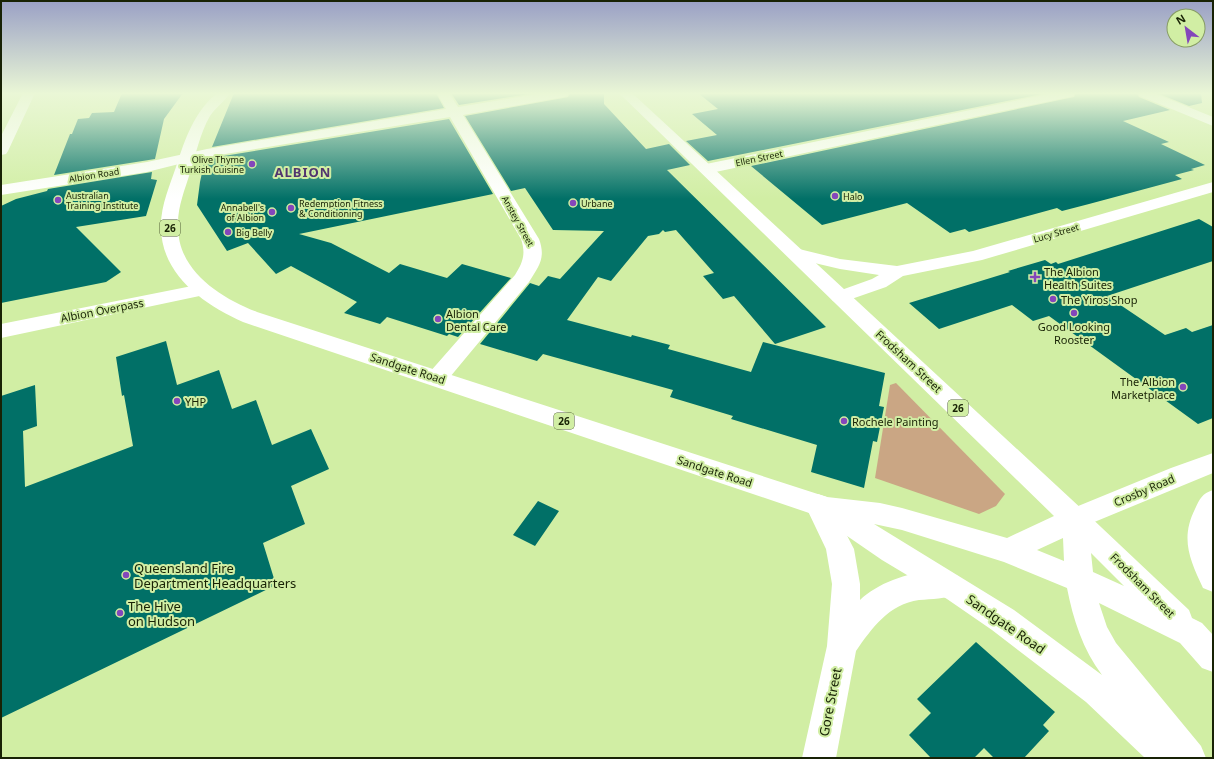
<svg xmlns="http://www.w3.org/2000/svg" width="1214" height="759" font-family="'Noto Sans',sans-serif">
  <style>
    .green { fill: #caa684 }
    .building { fill: #017067 }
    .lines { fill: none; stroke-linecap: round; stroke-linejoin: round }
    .street { fill: #fff; fill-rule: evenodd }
    .secondary { fill: #fff; fill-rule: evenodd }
    .highway { fill: #fff; fill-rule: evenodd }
    .poi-dot { fill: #8446bb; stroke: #d1eea4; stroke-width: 1.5 }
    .labels { text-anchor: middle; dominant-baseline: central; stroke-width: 4; stroke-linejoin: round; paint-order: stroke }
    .far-street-label { font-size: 9px; fill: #182205; stroke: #d1eea4 }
    .far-poi-label { font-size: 9px; fill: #182205; stroke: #d1eea4; text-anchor: start }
    .shield { fill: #d1eea4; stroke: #505f35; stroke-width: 1 }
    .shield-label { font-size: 10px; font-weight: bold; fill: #182205 }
    .poi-label { font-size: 11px; fill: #182205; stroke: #d1eea4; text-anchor: start }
    .street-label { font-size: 11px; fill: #182205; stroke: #d1eea4 }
    .far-district-label { font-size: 13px; font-weight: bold; letter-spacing: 1px; fill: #52356f; stroke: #d1eea4 }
    .near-poi-label { font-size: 13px; fill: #182205; stroke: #d1eea4; text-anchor: start }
    .near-street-label { font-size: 13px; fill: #182205; stroke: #d1eea4 }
  </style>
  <rect width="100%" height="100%" fill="#d1eea4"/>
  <path class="green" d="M896,383L1005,494L996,506L979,514L875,478L890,385Z"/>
  <path class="building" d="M122,93H183L164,119L155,159L54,175L70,134H72L78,119L89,118L92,113L114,112Z
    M234,93H436L444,108L212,147Z
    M451,93H536L459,105Z
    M570,93H604V104L646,149L669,144L690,165L667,170L826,327L775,344L734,296L723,299L703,276L714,273L676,230L665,232L663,230L659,234L648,236L611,281L598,277L567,320L631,337L632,335L670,345L668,349L751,372L763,342L885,373L879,406L884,407L877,442L873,441L864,488L811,472L817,445L731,419L733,416L670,397L673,390L543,354L537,361L480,344L530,283L539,286L548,276L560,279L604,231L553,230L525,188L511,191L465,116L563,98L568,97Z
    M698,93H1047L708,161L686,141L717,135L692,114L718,109Z
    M1076,93H1137L1139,97L1170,110L1123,121L1169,142L1161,144L1205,165L1191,169L1194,170L1175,175L1182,179L1089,204L1062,211L1057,208L969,232L965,229L950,233L907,203L822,225L751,166L1069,98L1074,97Z
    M1157,93H1201L1202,103L1189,106Z
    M449,119L493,194L299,234L331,243L389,273L400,264L447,278L462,264L511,278L458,337L449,334L447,336L387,317L380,324L344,313L357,302L291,266L276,274L248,243L227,251L197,205L200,182L205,159Z
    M152,172L151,179L157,180L146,216L76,227L121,272L106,282L1,303V206L16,199L47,191L48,189Z
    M1199,219L1213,227V261L1107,296L1165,335L1186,328L1192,332L1213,325V418L1198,424L1049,316L1033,321L1012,305L939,329L909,303L1010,272L1008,271L1045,260L1051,264L1056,262L1058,264Z
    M166,341L177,385L219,370L232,409L256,400L272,445L311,429L329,469L291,486L305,524L263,543L276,585L1,718V396L35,385L37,426L23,431L25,487L133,446L124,395L122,396L116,357Z
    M538,501L559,511L535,546L513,535Z
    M976,642L1055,712L1043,725L1049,731L1024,758H994L984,748L974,758H931L909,735L931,713L917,699Z"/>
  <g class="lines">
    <path class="street" d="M437,93H449L458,107L543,93H569L567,96L563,97L463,115L539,239C546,258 539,266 529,282L445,383L437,386L429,383L426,378L429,373L515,275C523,262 526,254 521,239L450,117L207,157L147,172L1,195V185L147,162L207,149L446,109Z
      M1053,93H1075L1073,96L1069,97L706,174L701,172L698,169L701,166L706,164Z
      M1138,93H1154L1213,117V126L1140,96Z
      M1213,182V192L982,260L903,276L886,287L840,303L833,301L830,297L833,293L872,279L879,275L840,269L789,257L786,253L789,249L795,248L840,259L897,266L973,251Z
      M818,494L827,497L854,549L860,584V600C882,579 928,564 958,576L962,585L958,594C945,599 932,599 919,600C889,604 872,628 856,651L836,758H802L827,646L832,584L826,549L805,505L809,497Z"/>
    <path class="secondary" d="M23,93H35L8,151L6,154L1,155V136Z
      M202,284L209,286L212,290L209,294L1,338V324Z
      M1213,453V473L1075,530L1066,527L1062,519L1066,511L1171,468Z
      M1213,490V592L1203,588C1190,560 1180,539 1195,509C1200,498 1202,494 1213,490Z"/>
    <path class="highway" d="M217,93H230C225,101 216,107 210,116C200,133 196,154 190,173C185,189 178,206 178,223C176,270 219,297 257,312L827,497L880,503L902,508L1007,538L1054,516L619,93H632L1084,511L1189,610L1192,618L1202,623L1213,635V672L1202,668L1180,643L1099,603L1107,627L1116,643L1201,746L1206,758H1145L1086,702L992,630L947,599L882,560L818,516L243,322C203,304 160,274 161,225C161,205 170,185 176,167C185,139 194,112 217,93ZM874,524L902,530L1004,562L1067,588C1073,619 1083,650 1102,675L1014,610ZM1063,538L1064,561L1037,550ZM1091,553L1124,586L1093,572Z"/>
  </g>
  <linearGradient id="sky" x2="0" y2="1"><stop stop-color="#9aa0c5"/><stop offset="0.47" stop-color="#eaf7d6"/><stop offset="1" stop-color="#eaf7d6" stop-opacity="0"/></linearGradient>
  <rect width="1214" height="199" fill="url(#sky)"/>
  <g class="poi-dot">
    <circle cx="252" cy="164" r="4"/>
    <circle cx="835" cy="196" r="4"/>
    <circle cx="58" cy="200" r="4"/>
    <circle cx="573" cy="203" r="4"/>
    <circle cx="291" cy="208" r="4"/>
    <circle cx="272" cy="212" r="4"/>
    <circle cx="228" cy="232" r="4"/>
    <path d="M1033 271h4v4h4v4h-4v4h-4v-4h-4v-4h4z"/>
    <circle cx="1053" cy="299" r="4"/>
    <circle cx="1074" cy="313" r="4"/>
    <circle cx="438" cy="319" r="4"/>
    <circle cx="1183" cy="387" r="4"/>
    <circle cx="177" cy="401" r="4"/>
    <circle cx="844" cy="421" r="4"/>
    <circle cx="126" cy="575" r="4"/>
    <circle cx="120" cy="613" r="4"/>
  </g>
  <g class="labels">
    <g class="far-street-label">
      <text transform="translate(759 158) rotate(-12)">Ellen Street</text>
      <text transform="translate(94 175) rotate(-9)">Albion Road</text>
      <text transform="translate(518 221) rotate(61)">Anstey Street</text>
      <text transform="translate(1056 233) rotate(-16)">Lucy Street</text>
    </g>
    <g class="far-poi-label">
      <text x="244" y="159" text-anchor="end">Olive Thyme<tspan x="244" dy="10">Turkish Cuisine</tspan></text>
      <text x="66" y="195">Australian<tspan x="66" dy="10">Training Institute</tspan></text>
      <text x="843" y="196">Halo</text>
      <text x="299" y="203">Redemption Fitness<tspan x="299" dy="10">&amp; Conditioning</tspan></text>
      <text x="581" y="203">Urbane</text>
      <text x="264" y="207" text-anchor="end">Annabell's<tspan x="264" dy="10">of Albion</tspan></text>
      <text x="236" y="232">Big Belly</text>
    </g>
    <g class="shield">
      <rect x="160" y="220" width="20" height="16" rx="3"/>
      <rect x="948" y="400" width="20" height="16" rx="3"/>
      <rect x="554" y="413" width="20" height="16" rx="3"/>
    </g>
    <g class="shield-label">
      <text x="170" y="228">26</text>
      <text x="958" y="408">26</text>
      <text x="564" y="421">26</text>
    </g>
    <g class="poi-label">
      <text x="1044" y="271">The Albion<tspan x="1044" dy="13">Health Suites</tspan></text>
      <text x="1061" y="299">The Yiros Shop</text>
      <text x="446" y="313">Albion<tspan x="446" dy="13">Dental Care</tspan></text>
      <text x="1074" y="326" text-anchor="middle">Good Looking<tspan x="1074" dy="13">Rooster</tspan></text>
      <text x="1175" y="381" text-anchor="end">The Albion<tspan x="1175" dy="13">Marketplace</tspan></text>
      <text x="185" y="401">YHP</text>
      <text x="852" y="421">Rochele Painting</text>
    </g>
    <g class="street-label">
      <text transform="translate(102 310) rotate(-11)">Albion Overpass</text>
      <text transform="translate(909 361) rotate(43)">Frodsham Street</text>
      <text transform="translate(408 368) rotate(18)">Sandgate Road</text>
      <text transform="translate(715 471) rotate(18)">Sandgate Road</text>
      <text transform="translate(1144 490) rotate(-23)">Crosby Road</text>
      <text transform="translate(1143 585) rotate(45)">Frodsham Street</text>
    </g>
    <g class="far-district-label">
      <text x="303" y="172">ALBION</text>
    </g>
    <g class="near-poi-label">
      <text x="134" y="568">Queensland Fire<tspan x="134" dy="15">Department Headquarters</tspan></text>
      <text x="128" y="606">The Hive<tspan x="128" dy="15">on Hudson</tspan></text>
    </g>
    <g class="near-street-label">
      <text transform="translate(1006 624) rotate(35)">Sandgate Road</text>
      <text transform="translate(830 702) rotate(-79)">Gore Street</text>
    </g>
  </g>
  <rect width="1214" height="759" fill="none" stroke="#182205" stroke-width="4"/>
  <g transform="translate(1186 28) rotate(329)"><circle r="19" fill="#d1eea4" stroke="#879c64"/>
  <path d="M0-3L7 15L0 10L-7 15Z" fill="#8446bb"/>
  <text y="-6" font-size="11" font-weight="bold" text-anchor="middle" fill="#182205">N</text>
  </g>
</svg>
